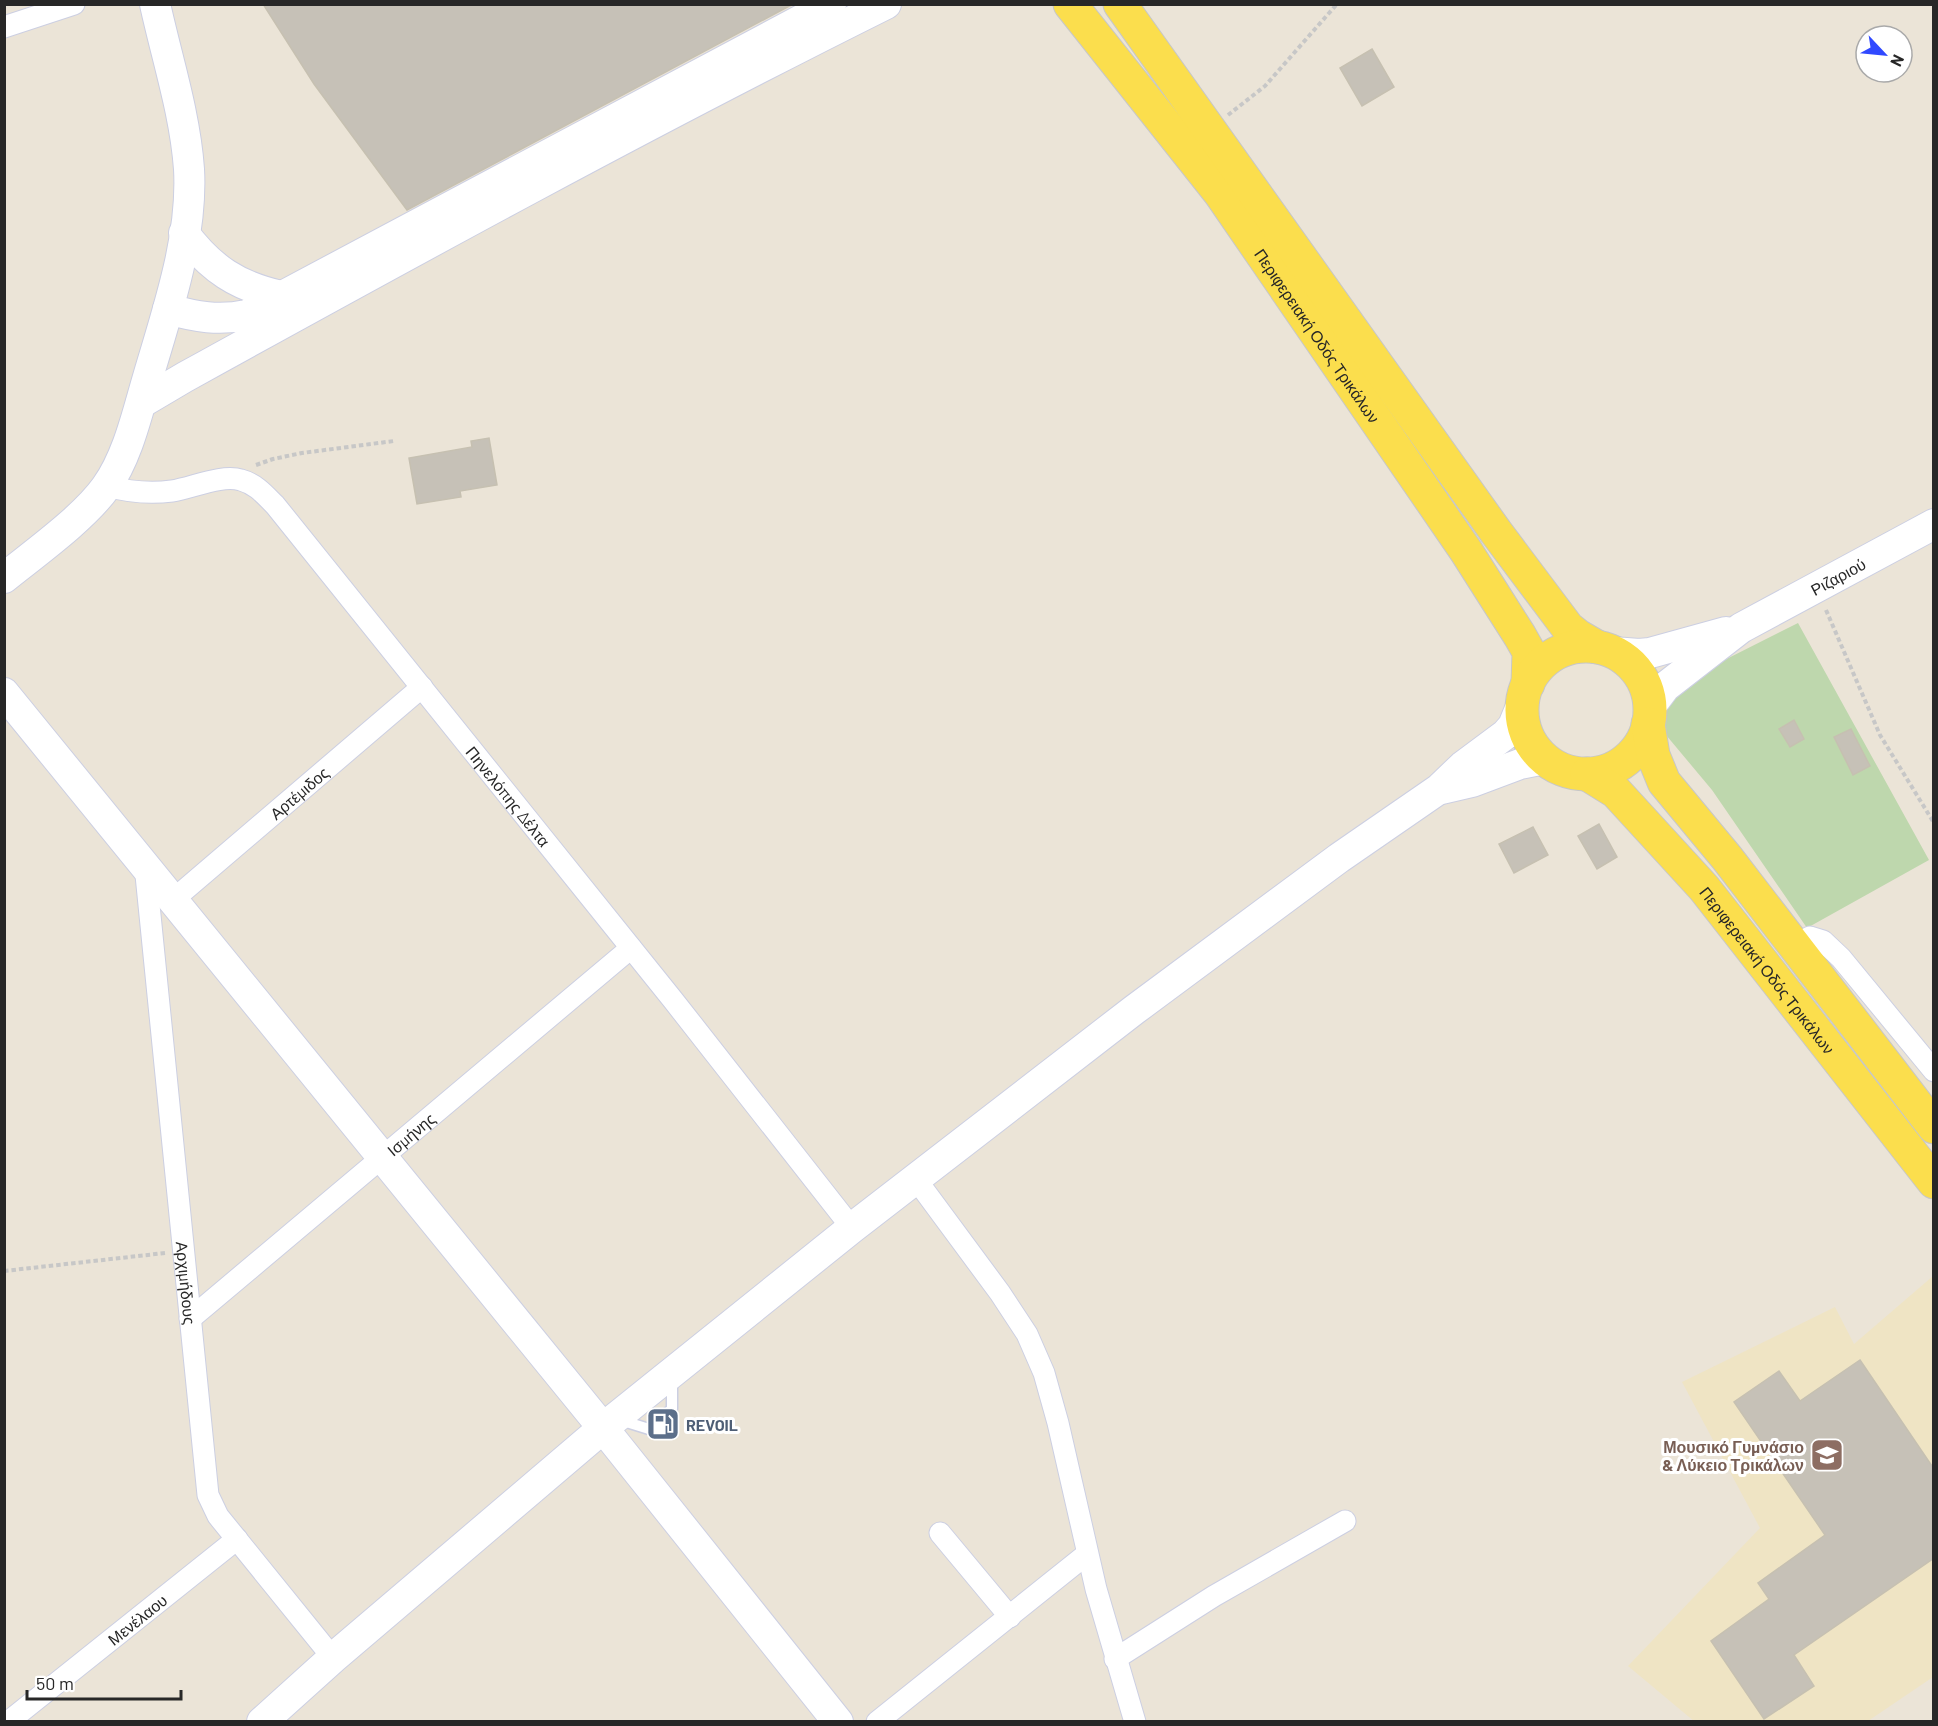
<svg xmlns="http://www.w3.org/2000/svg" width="1938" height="1726" font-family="Barlow,sans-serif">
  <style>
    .education { fill: #efe4c4 }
    .cemetery { fill: #bed7ad }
    .building { fill: #c6c1b7; stroke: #c6c0b1; stroke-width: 1.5 }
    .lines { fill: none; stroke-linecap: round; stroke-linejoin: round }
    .lane-casing { stroke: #cccfe2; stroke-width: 13 }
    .street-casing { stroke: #cccfe2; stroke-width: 23 }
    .secondary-casing { stroke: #cccfe2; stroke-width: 32 }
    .primary-casing { stroke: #c7c7c7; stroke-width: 35 }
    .path { stroke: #c7c7c7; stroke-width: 4; stroke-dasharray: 4.5 3; stroke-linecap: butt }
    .lane { stroke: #fff; stroke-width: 10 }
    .street { stroke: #fff; stroke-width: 21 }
    .secondary { stroke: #fff; stroke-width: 30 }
    .primary { stroke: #fbde4d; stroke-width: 33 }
    .labels { text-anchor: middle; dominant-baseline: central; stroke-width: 6; stroke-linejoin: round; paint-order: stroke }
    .street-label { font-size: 16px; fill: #272727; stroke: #fff }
    .service-label { font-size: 16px; font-weight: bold; fill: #4e5e75; stroke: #fff; text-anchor: start }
    .education-label { font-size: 16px; font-weight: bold; fill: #785e54; stroke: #fff; text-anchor: end }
  </style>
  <rect width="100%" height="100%" fill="#ebe4d7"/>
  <path class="education" d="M1933,1276V1677L1868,1721L1695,1722L1628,1666L1760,1528L1682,1382L1835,1307L1854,1344Z"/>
  <path class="cemetery" d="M1798,623L1929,860L1807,928L1712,790L1666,735L1660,718L1673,686Z"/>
  <path class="building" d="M263,4H793L407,210L314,84Z
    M1372,49L1394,87L1362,106L1340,68Z
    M489,438L497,485L460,491L461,497L417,504L409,458L472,447L471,441Z
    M1794,720L1804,739L1790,747L1779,729Z
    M1851,729L1870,766L1853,775L1834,737Z
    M1599,824L1617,857L1597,869L1578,836Z
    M1533,827L1548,855L1514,873L1499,844Z
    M1860,1360L1934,1469V1558L1794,1655L1814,1686L1764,1719L1711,1641L1769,1599L1758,1583L1825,1535L1734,1402L1779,1371L1800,1401Z"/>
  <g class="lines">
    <g class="lane-casing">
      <path id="lane" d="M620,1420L649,1429L672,1409V1380"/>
    </g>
    <g class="street-casing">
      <g id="street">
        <path d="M4,27L74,4"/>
        <path id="s1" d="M107,486C129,492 149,494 172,491C192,488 222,474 241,480C256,484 265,495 275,505L673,1000L852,1228"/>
        <path id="s2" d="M145,865L208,1495L218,1516L333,1658"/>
        <path id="s3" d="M174,899L422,687"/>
        <path d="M1794,945L1810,937L1823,941L1841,958L1934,1071"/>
        <path d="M915,1178L1000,1293L1027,1334L1044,1373L1058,1423L1096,1589L1135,1722"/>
        <path id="s4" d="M190,1319L631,948"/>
        <path d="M940,1533L1010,1617"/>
        <path d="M1115,1659L1214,1596L1345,1521"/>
        <path id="s5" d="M8,1722L237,1539"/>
        <path d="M877,1722L1087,1554"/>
      </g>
    </g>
    <g class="secondary-casing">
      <g id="secondary">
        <path d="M184,233C211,269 237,286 281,296"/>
        <path d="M168,309C196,317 219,321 247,315L831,4"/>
        <path d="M141,403L185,377C417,249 649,122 886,4"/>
        <path d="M4,578C35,553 84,518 106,487C128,456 137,414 148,377C167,312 193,238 189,169C185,113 167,59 155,4"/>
        <path d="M1613,652L1639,654L1650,653L1726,632"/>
        <path d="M4,693L603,1428L838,1722"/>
        <path id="s6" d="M1650,707L1665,687L1741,628L1934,524"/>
        <path d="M1442,789L1472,782L1520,764L1545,759"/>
        <path d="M262,1722L333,1658L603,1428L852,1228L1134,1010L1339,858L1439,789L1463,766L1506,734L1513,726L1522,704"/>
      </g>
    </g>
    <g class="primary-casing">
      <g id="primary">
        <path id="s7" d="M1070,4L1220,193L1466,551L1520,636L1529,652L1528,684"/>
        <path d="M1120,4L1496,532L1568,628L1578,636L1597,647"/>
        <circle cx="1586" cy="710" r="64"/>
        <path d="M1648,724L1653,755L1664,782L1727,858L1934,1127"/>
        <path id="s8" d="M1587,774L1616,792L1704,888L1934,1182"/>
      </g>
    </g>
    <path class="path" d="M1228,115L1265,86L1337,4
      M256,465L273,459L302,453L394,441
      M1826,610L1880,735L1934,823
      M4,1271L165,1253"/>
    <use href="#lane" class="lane"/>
    <use href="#street" class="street"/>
    <use href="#secondary" class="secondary"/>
    <use href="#primary" class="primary"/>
  </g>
  <defs>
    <g id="fuel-square" transform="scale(1.725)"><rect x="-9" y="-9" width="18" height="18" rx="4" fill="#5c6f8a" stroke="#fff"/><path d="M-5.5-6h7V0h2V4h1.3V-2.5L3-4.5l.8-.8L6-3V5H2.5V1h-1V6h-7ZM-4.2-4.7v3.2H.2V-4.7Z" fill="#fff"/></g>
    <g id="school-square" transform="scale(1.725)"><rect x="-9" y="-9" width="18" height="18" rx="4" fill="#8d6e63" stroke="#fff"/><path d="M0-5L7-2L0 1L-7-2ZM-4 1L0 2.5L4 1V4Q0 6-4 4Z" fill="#fff"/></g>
  </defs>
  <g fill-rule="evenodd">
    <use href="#fuel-square" x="663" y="1424"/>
    <use href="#school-square" x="1827" y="1455"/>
  </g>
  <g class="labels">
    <g class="street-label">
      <text stroke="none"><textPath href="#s7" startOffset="414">Περιφερειακή Οδός Τρικάλων</textPath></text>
      <text stroke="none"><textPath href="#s6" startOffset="231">Ριζαριού</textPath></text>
      <text stroke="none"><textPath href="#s3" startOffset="164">Αρτέμιδος</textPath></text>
      <text stroke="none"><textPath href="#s1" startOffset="552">Πηνελόπης Δέλτα</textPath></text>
      <text stroke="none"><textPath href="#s8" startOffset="268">Περιφερειακή Οδός Τρικάλων</textPath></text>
      <text stroke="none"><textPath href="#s4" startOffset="288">Ισμήνης</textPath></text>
      <text stroke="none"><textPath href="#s2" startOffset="420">Αρχιμήδους</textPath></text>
      <text stroke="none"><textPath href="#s5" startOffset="165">Μενέλαου</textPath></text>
    </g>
    <g class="service-label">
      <text x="686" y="1424">REVOIL</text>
    </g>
    <g class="education-label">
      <text x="1804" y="1446">Μουσικό Γυμνάσιο<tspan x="1804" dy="18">&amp; Λύκειο Τρικάλων</tspan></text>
    </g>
  </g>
  <rect width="1938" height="1726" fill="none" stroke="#272727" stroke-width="12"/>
  <g transform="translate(1884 54) rotate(116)"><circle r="28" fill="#ffffff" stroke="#a9a9a9" stroke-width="1.5"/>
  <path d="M0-4.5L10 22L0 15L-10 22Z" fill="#3049ff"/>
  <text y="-9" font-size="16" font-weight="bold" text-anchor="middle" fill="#272727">N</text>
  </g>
  <path d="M27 1690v9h154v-9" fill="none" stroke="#272727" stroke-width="3"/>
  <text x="36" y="1690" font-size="18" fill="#272727" stroke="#ffffff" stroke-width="4.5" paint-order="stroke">50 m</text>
</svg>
